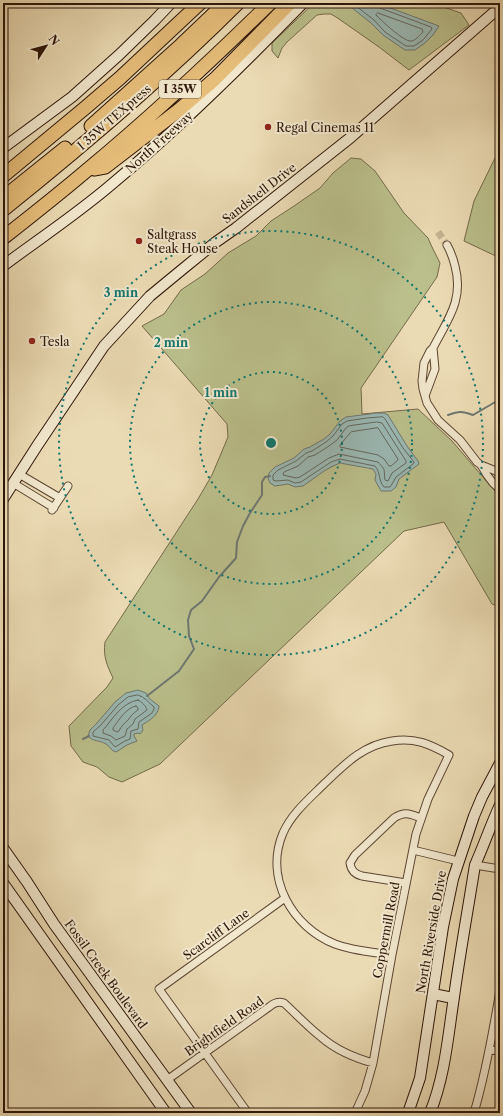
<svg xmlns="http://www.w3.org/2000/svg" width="503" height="1116" font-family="'Libre Caslon Text',serif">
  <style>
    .green { fill: #babf8b; stroke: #746a4a }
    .water { fill: #9ab9b5; stroke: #6e7770 }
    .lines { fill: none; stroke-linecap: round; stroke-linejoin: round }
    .shore { stroke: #64675e; stroke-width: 1 }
    .stream { stroke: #6e7770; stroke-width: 2 }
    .street-tunnel { stroke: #c5b392; stroke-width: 7; stroke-dasharray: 7 3.5; stroke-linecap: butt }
    .street-casing { stroke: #5c4633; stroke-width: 9 }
    .secondary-casing { stroke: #2d1508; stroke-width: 12 }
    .highway-casing { stroke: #2d1508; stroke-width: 15 }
    .street { stroke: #f2e8ce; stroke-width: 7 }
    .secondary { stroke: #f2e8ce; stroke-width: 10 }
    .highway { stroke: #e6be7a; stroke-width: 13 }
    .ring { fill: none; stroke: #0f766e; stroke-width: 2; stroke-dasharray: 2 4 }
    .poi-dot { fill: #8f2418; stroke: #f2e8ce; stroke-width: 1.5 }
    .labels { text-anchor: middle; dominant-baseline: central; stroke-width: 4; stroke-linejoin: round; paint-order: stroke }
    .shield { fill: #f2e8ce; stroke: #685443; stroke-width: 1 }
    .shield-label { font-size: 11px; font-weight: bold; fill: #2d1508 }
    .street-label { font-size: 12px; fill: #2d1508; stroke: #f2e8ce }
    .poi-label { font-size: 12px; fill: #2d1508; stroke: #f2e8ce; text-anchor: start }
    .centre { fill: #0f766e; stroke: #f2e8ce; stroke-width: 2 }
    .ring-label { font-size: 12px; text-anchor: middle; font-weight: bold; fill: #0f766e; stroke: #f2e8ce; stroke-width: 4; stroke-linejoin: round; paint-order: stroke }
  </style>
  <rect width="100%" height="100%" fill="#ebdbb4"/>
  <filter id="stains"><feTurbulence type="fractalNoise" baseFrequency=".005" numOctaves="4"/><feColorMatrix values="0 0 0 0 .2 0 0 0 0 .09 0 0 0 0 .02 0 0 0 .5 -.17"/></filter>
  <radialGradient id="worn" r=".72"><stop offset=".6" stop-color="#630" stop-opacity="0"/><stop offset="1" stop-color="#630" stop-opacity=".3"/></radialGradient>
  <path class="green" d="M314,3H427L438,5L461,13L469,25L409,70L379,47L339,19L331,14H324L317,15L287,42L282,48L278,58L272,51V43Z
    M500,155V258L464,241L474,201L495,158Z
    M351,158L361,159L375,171L404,213L428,238L432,247L440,263L437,277L361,388L362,414L418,409L452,441L495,491L500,496V607L492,604L444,522L404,531L160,764L122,782L109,777L97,767L83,762L71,746L69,726L107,687L113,678C107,665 103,657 105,642L198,499L212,475L228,437L227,424L142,326L164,314L181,290L205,274L228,253L256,236L271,221L294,206L320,188L333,173Z"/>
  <path class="water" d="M346,3H377L439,26L433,35L425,43L415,50H405L383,35L371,23Z
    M377,413H384L388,415L407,446L418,461L419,464L399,479L396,487L391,491H381L375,480L376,474L373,469L340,463L333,466L324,471L303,486L295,487L288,484L275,486L270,483L268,478L269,473L275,467L294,458L304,449L310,447L324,439L330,434L340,421L346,417L354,416Z
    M138,690L146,693L150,699L159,706C158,716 150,720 142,725L143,730L140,734L138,733L134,734V736L137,741L127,745L116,752C111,751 111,747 106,744C100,740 93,742 88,736L90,730L97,723L115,702L126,693Z"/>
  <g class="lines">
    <path class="shore" d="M352,3L374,20L385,32L406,46H414L423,40L432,29L431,27L380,8L378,6V3
      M378,13L422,29L423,32C420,35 415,41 411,41C404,42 382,21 377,16L376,15Z
      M383,417L385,419L403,448L414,462L413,464L396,477L392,484L390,487H384C378,480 381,473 375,466L340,459L331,462L301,482L295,483L288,480L276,481L273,480V475L278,470L296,461L306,453L312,451L326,442L333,436L342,424L347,421L367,418Z
      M377,422L382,423L406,461V463L392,473L388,481L385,480L384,469L378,462L339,454L329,458L300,477L296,478L283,475L284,472L298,466L308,457L315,455L329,446L337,440L346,428L349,426Z
      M378,428L398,459L397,461L391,466H389L384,459L378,455L340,447V445L351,432Z
      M138,695C145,697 148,702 154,707V709L152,713L139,722L138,729L131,731L130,739L125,741L115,747L109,740L93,736V732L100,726L118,705L128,697Z
      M138,700C141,701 147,707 147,710L135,719L133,724L127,729L125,736L116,740L111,736L103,733V730C113,719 121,703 138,700Z
      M136,706L138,708V710C133,713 131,716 128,720C124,724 121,726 119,731L117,732L113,730V728C119,720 126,708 136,706Z"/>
    <path class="stream" d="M500,409L497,412L498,419L500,422
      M448,415C459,411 462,411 473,415L497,401H500
      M147,696L179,671L194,649L189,636L188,620L191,610L202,601L219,577L236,558L237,542L243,526L250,513L262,495V482L265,477L270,476
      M83,739L89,736"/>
    <path class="street-tunnel" d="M438,232L447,245"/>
    <g class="street-casing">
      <path id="street" d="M447,245C451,252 453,258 455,266C464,300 448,319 433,348L430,351L424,363L422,381L423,389L427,403L438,420L460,440L477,462L481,465L487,475L493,483L500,489
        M425,396L435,369L433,348
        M481,465L496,471L500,475
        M19,474L60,498
        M13,483L54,508
        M52,510L68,486
        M413,850L458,861
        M475,865L500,869
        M406,883L362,876C354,874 351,870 350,863L355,855L394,818C405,811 410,814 421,818
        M490,1050L500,1051
        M167,1080L269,1007C274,1003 278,1001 284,1003C296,1014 308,1027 321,1037C336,1050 355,1058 373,1063
        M248,1113L159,989L285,898
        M355,1113L365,1091L373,1063L392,955L416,834L428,799L449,755C430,744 414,737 392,741C363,745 344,765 324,784C309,799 292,813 283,833C264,878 292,927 335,944C353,951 373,952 392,955
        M474,1113C486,1072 493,1032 500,990"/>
    </g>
    <g class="secondary-casing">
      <path id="secondary" d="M3,148L72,97L119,55L155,20L171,3
        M3,266C39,239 77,214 112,184C179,128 242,66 303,3
        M3,499L37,446L104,346L150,296L184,268L216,242L236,228L350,138L500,7
        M3,848L27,882L54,924L191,1113
        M3,883L166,1113
        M433,994L453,998
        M408,1113L420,1078L443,927L453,879L474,816L482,797L500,763
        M430,1113C445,1076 448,1036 454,997C460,953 468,909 475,865C484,845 491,824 500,805"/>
    </g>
    <g class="highway-casing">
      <path id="highway" d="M91,126L181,45L225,3
        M94,169L105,167L179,110L215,79L290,3
        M3,176L85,108L120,78L200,3
        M3,198L65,148
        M3,210C84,145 164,77 238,3
        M3,238C31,216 59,194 86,171C150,118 211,61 270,3"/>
    </g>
    <use href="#street" class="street"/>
    <use href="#secondary" class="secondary"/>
    <use href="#highway" class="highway"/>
  </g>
  <g class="ring">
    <circle cx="271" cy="443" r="71"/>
    <circle cx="271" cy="443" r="141"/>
    <circle cx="271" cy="443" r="212"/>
  </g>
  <g class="poi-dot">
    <circle cx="268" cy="127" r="4"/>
    <circle cx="139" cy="241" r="4"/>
    <circle cx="32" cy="341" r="4"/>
  </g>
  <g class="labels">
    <rect class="shield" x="159" y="80" width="42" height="18" rx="3"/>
    <g class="shield-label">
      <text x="180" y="89">I 35W</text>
    </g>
    <g class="street-label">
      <text transform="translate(114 117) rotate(-41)">I 35W TEXpress</text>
      <text transform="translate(159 142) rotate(-42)">North Freeway</text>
      <text transform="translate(259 193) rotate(-38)">Sandshell Drive</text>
      <text transform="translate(386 930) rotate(-79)">Coppermill Road</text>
      <text transform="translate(431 932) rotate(-80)">North Riverside Drive</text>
      <text transform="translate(216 934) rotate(-36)">Scarcliff Lane</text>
      <text transform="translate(106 974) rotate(54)">Fossil Creek Boulevard</text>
      <text transform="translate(224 1026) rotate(-35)">Brightfield Road</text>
    </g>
    <g class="poi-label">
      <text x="276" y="127">Regal Cinemas 11</text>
      <text x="147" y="234">Saltgrass<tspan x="147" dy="14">Steak House</tspan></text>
      <text x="40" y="341">Tesla</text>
    </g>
  </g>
  <circle cx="271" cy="443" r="6" class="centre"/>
  <g class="ring-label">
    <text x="121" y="297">3 min</text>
    <text x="171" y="347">2 min</text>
    <text x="221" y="397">1 min</text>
  </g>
  <rect width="503" height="1116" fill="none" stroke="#ebdbb4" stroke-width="16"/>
  <rect x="4" y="4" width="495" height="1108" fill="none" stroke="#2d1508" stroke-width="2"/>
  <rect x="8" y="8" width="487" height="1100" fill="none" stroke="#2d1508"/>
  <g transform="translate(46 46) rotate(54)" stroke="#f2e8ce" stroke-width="3" paint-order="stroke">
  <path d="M0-3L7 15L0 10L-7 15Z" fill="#2d1508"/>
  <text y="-6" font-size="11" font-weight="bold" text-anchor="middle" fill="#2d1508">N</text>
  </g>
  <rect width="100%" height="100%" filter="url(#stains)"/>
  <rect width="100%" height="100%" fill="url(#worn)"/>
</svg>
